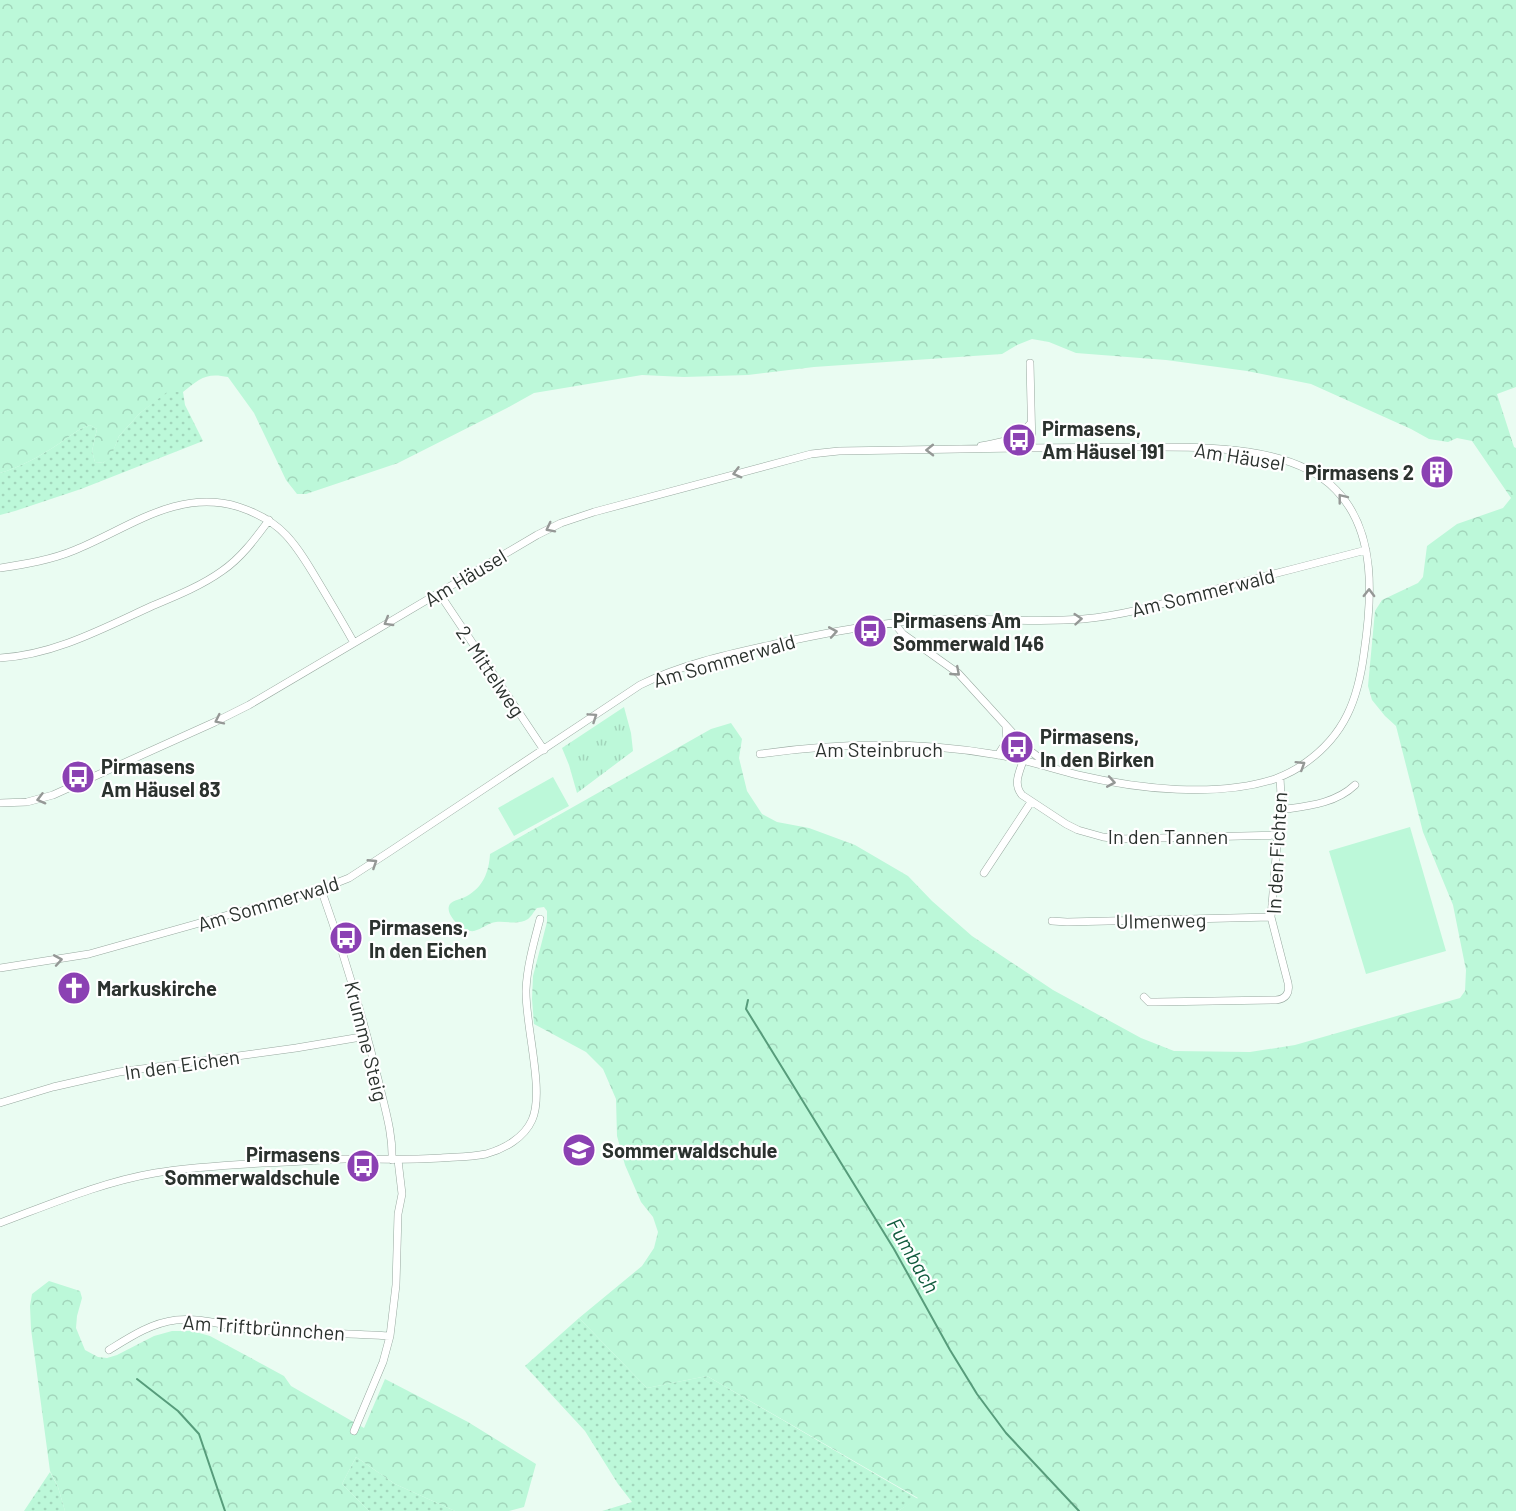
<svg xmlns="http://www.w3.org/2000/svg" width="1516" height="1511" font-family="Barlow,sans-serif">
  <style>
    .grass { fill: url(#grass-dots) }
    .forest { fill: url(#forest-crowns) }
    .park { fill: url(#park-tufts) }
    .pitch { fill: #bcf8d9 }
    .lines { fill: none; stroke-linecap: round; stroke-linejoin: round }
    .stream { stroke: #579c7b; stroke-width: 2 }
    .street-casing { stroke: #97a89f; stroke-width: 8 }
    .street { stroke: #fff; stroke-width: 7 }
    .oneway { stroke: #959896 }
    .labels { text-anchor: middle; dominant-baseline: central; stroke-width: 4.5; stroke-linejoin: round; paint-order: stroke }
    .poi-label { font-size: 20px; font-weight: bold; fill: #2b322e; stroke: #fff; text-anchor: start }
    .street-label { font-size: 20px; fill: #2b322e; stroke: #fff }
    .water-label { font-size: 21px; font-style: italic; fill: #105b3d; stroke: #fff }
  </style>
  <defs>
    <pattern id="grass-dots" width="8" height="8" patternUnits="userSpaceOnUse" patternTransform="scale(1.5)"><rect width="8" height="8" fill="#bcf8d9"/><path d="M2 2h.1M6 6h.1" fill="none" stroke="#a2d5bb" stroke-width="1.8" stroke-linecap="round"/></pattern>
    <pattern id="forest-crowns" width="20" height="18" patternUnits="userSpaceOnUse" patternTransform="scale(1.5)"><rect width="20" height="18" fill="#bcf8d9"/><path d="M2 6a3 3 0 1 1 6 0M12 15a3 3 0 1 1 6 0" fill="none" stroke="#a2d5bb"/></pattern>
    <pattern id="park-tufts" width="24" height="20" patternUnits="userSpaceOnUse" patternTransform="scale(1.5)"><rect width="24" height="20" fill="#bcf8d9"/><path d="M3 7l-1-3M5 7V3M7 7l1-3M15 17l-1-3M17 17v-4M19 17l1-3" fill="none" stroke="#a2d5bb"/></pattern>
  </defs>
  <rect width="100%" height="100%" fill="#eafcf2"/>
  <path class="grass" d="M167,391L183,392L185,405L203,441L81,489L15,511L0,515V473C19,468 40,456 57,445C68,438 77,429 90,425L97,429L92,451L95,462L103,463L111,456L119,436L140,413Z
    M579,1318L647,1388L707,1376L918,1499L898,1511H602L632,1502L618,1484L585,1431L525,1366Z
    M356,1457L395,1484L455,1511H369L342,1484Z
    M50,1472L58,1487L65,1511H24Z"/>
  <path class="forest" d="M0,0H1516V387L1497,394L1514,447L1516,448V1511H898L918,1498L707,1376L647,1388L579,1318L642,1266L654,1248L658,1232L653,1217L641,1202L625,1165L617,1136L616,1099L603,1069L586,1052L534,1024L532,999L533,976L547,922V911L544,907L537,908C534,911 531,917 528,919C519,925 506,921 496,922C488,923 482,929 474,931C464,933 443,914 450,904C453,900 462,899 467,896C483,887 489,872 490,854L711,729L731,723L742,739L739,758L747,791L762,814L777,822L809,828L855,845L908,876L932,901L972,936L1053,990L1141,1038L1174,1051L1250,1052L1295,1045L1460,998L1465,991L1466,970L1453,905L1423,832L1396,726L1385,716L1372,700L1368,686L1375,611L1382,600L1418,583L1423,577L1427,546L1457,524L1503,508L1511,498L1472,441L1457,438L1448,442L1429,439L1411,429L1311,384L1247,371L1166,360L1076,353L1049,342L1032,339L1017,345L1002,354L814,367L748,375L684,377L642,375L534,393L507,408L398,463L306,494H297L286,480L254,413L228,377C206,372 199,379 183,392H167L140,413L119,436L111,457L103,463L95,462L92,451L97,429L90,425C77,429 68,438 57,445C40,456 19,468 0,473Z
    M49,1281L80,1291L82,1298L77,1316L76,1328L85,1350L98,1357L107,1358L117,1355L154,1336L172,1331H192L210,1336L284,1376L291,1386L364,1428L385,1379L468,1422L536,1464L524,1507L509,1511H455L395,1484L356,1457L342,1484L369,1511H65L58,1487L50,1471L31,1329L30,1306L32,1294Z"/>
  <path class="park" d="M624,707L631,733L633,751L577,793L569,765L562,748Z"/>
  <path class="pitch" d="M553,777L569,806L514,836L498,808Z
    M1410,827L1446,951L1366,974L1329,851Z"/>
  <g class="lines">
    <path class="stream" d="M748,1000L746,1009L894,1249L950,1350L977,1394L1006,1433L1079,1511
      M137,1379L178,1411L199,1434L225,1511"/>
    <g class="street-casing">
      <path id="street" d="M1030,363L1032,448
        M981,446C1004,441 1016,442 1031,423
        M0,568C26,564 51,560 75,550C129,528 178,488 239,507C257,513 273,521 286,535C299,549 309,566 319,583C331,603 343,623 354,643
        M439,593L544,750
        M894,623L903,634L958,673L1021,742L1029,750L1050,766
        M0,658C54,655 104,628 152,606C176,596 201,586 222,571C241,558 255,539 269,520
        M998,755L1007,741L1006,728
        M1023,761C1019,773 1013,784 1022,795L1066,824L1078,830L1103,837L1119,839L1277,835
        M0,803L27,802L53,795L215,722L249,705L537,535L561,523L594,512L811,454L839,451C901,450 962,449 1024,448C1060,448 1097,447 1133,447C1194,447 1291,443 1336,490C1377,532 1372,599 1364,653C1358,699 1345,735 1305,763C1296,770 1285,775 1275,779C1216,798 1138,789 1078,775C1050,768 1021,758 992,754C915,741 837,743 760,754
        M1280,810C1307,806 1335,804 1355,785
        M984,873L1031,802
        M321,889C344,954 363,1017 379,1083C385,1109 393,1134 392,1160
        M1052,921L1067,922L1271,917
        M0,968L89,954L321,889L349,878L389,852L640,685C682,664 730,654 775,644C830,632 886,621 942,619C989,618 1036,623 1083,619C1130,615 1175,600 1220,588C1269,575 1317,563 1366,550
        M1144,997L1149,1002H1156L1276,1000C1286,999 1290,993 1288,983L1271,917L1281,796L1280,777
        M0,1103L53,1087L119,1072L296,1048L367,1036
        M0,1223C51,1204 102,1182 155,1173C191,1167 228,1165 264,1163C291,1162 318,1160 345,1159C377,1159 409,1160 441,1158C455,1157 471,1157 486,1154C504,1149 524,1138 532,1120C545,1092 525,1024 526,990C527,966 534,942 540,919
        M109,1350C130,1337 151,1323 176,1320C200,1317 224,1326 248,1329C295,1333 343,1333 390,1336
        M354,1431L383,1362L390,1336L396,1285L398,1214L402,1194L398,1160"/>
    </g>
    <use href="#street" class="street"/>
  </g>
  <defs><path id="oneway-chevron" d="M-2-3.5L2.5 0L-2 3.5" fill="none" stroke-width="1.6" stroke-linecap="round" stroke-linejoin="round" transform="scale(1.5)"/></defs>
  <g class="oneway">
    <use href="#oneway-chevron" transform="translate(930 450) rotate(179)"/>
    <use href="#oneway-chevron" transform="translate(737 473) rotate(165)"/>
    <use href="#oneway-chevron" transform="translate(1342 498) rotate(-128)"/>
    <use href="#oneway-chevron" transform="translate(550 528) rotate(153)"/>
    <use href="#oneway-chevron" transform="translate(1369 593) rotate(-89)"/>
    <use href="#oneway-chevron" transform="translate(1078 619) rotate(-5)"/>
    <use href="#oneway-chevron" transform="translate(388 622) rotate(149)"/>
    <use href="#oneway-chevron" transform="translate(833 632) rotate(-10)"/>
    <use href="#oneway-chevron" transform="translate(956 672) rotate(41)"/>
    <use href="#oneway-chevron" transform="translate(593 717) rotate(-34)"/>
    <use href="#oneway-chevron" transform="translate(219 720) rotate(154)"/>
    <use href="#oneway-chevron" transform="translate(1301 765) rotate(-32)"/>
    <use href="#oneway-chevron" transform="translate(1111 782) rotate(10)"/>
    <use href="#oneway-chevron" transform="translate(41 799) rotate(165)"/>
    <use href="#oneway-chevron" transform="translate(373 863) rotate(-33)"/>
    <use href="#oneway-chevron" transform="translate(58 960) rotate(-10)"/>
  </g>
  <defs>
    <g id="bus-disc" transform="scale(1.725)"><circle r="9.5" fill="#8b41b3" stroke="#fff"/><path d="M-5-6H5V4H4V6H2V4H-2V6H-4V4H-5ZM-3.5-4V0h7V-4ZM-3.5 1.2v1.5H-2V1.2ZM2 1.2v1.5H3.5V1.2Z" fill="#fff"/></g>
    <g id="building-disc" transform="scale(1.725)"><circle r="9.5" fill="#8b41b3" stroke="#fff"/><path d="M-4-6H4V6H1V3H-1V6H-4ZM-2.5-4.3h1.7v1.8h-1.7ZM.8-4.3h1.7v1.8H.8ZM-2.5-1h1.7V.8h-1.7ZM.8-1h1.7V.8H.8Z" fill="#fff"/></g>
    <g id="church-disc" transform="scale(1.725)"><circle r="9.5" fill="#8b41b3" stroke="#fff"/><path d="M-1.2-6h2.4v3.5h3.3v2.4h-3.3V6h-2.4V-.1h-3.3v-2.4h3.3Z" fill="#fff"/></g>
    <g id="school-disc" transform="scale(1.725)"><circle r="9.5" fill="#8b41b3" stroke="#fff"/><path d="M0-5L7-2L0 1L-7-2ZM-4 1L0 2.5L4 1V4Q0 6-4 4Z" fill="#fff"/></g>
  </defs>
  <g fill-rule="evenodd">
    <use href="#bus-disc" x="1019" y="440"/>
    <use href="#building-disc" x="1437" y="472"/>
    <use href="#bus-disc" x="870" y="631"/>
    <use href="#bus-disc" x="1017" y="747"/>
    <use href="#bus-disc" x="78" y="777"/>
    <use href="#bus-disc" x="346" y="938"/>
    <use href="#church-disc" x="74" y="988"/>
    <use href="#school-disc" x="579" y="1150"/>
    <use href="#bus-disc" x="363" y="1166"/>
  </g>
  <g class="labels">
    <g class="poi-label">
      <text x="1042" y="428">Pirmasens,<tspan x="1042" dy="23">Am Häusel 191</tspan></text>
      <text x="1414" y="472" text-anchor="end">Pirmasens 2</text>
      <text x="893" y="620">Pirmasens Am<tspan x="893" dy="23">Sommerwald 146</tspan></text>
      <text x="1040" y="736">Pirmasens,<tspan x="1040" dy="23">In den Birken</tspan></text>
      <text x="101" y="766">Pirmasens<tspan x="101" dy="23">Am Häusel 83</tspan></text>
      <text x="369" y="927">Pirmasens,<tspan x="369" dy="23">In den Eichen</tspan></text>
      <text x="97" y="988">Markuskirche</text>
      <text x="602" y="1150">Sommerwaldschule</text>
      <text x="340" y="1154" text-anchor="end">Pirmasens<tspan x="340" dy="23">Sommerwaldschule</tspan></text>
    </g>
    <g class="street-label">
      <text transform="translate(1240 456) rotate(9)">Am Häusel</text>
      <text transform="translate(465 577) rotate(-31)">Am Häusel</text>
      <text transform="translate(1203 592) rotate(-14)">Am Sommerwald</text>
      <text transform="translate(724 660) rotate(-16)">Am Sommerwald</text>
      <text transform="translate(491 671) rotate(56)">2. Mittelweg</text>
      <text x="879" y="749">Am Steinbruch</text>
      <text x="1168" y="836">In den Tannen</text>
      <text transform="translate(1276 853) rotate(-87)">In den Fichten</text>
      <text transform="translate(268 903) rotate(-17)">Am Sommerwald</text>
      <text transform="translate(1161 920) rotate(-1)">Ulmenweg</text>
      <text transform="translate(367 1041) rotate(76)">Krumme Steig</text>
      <text transform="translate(182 1064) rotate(-8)">In den Eichen</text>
      <text transform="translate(264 1327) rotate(4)">Am Triftbrünnchen</text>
    </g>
    <g class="water-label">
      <text transform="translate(914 1255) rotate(60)">Fumbach</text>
    </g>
  </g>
</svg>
